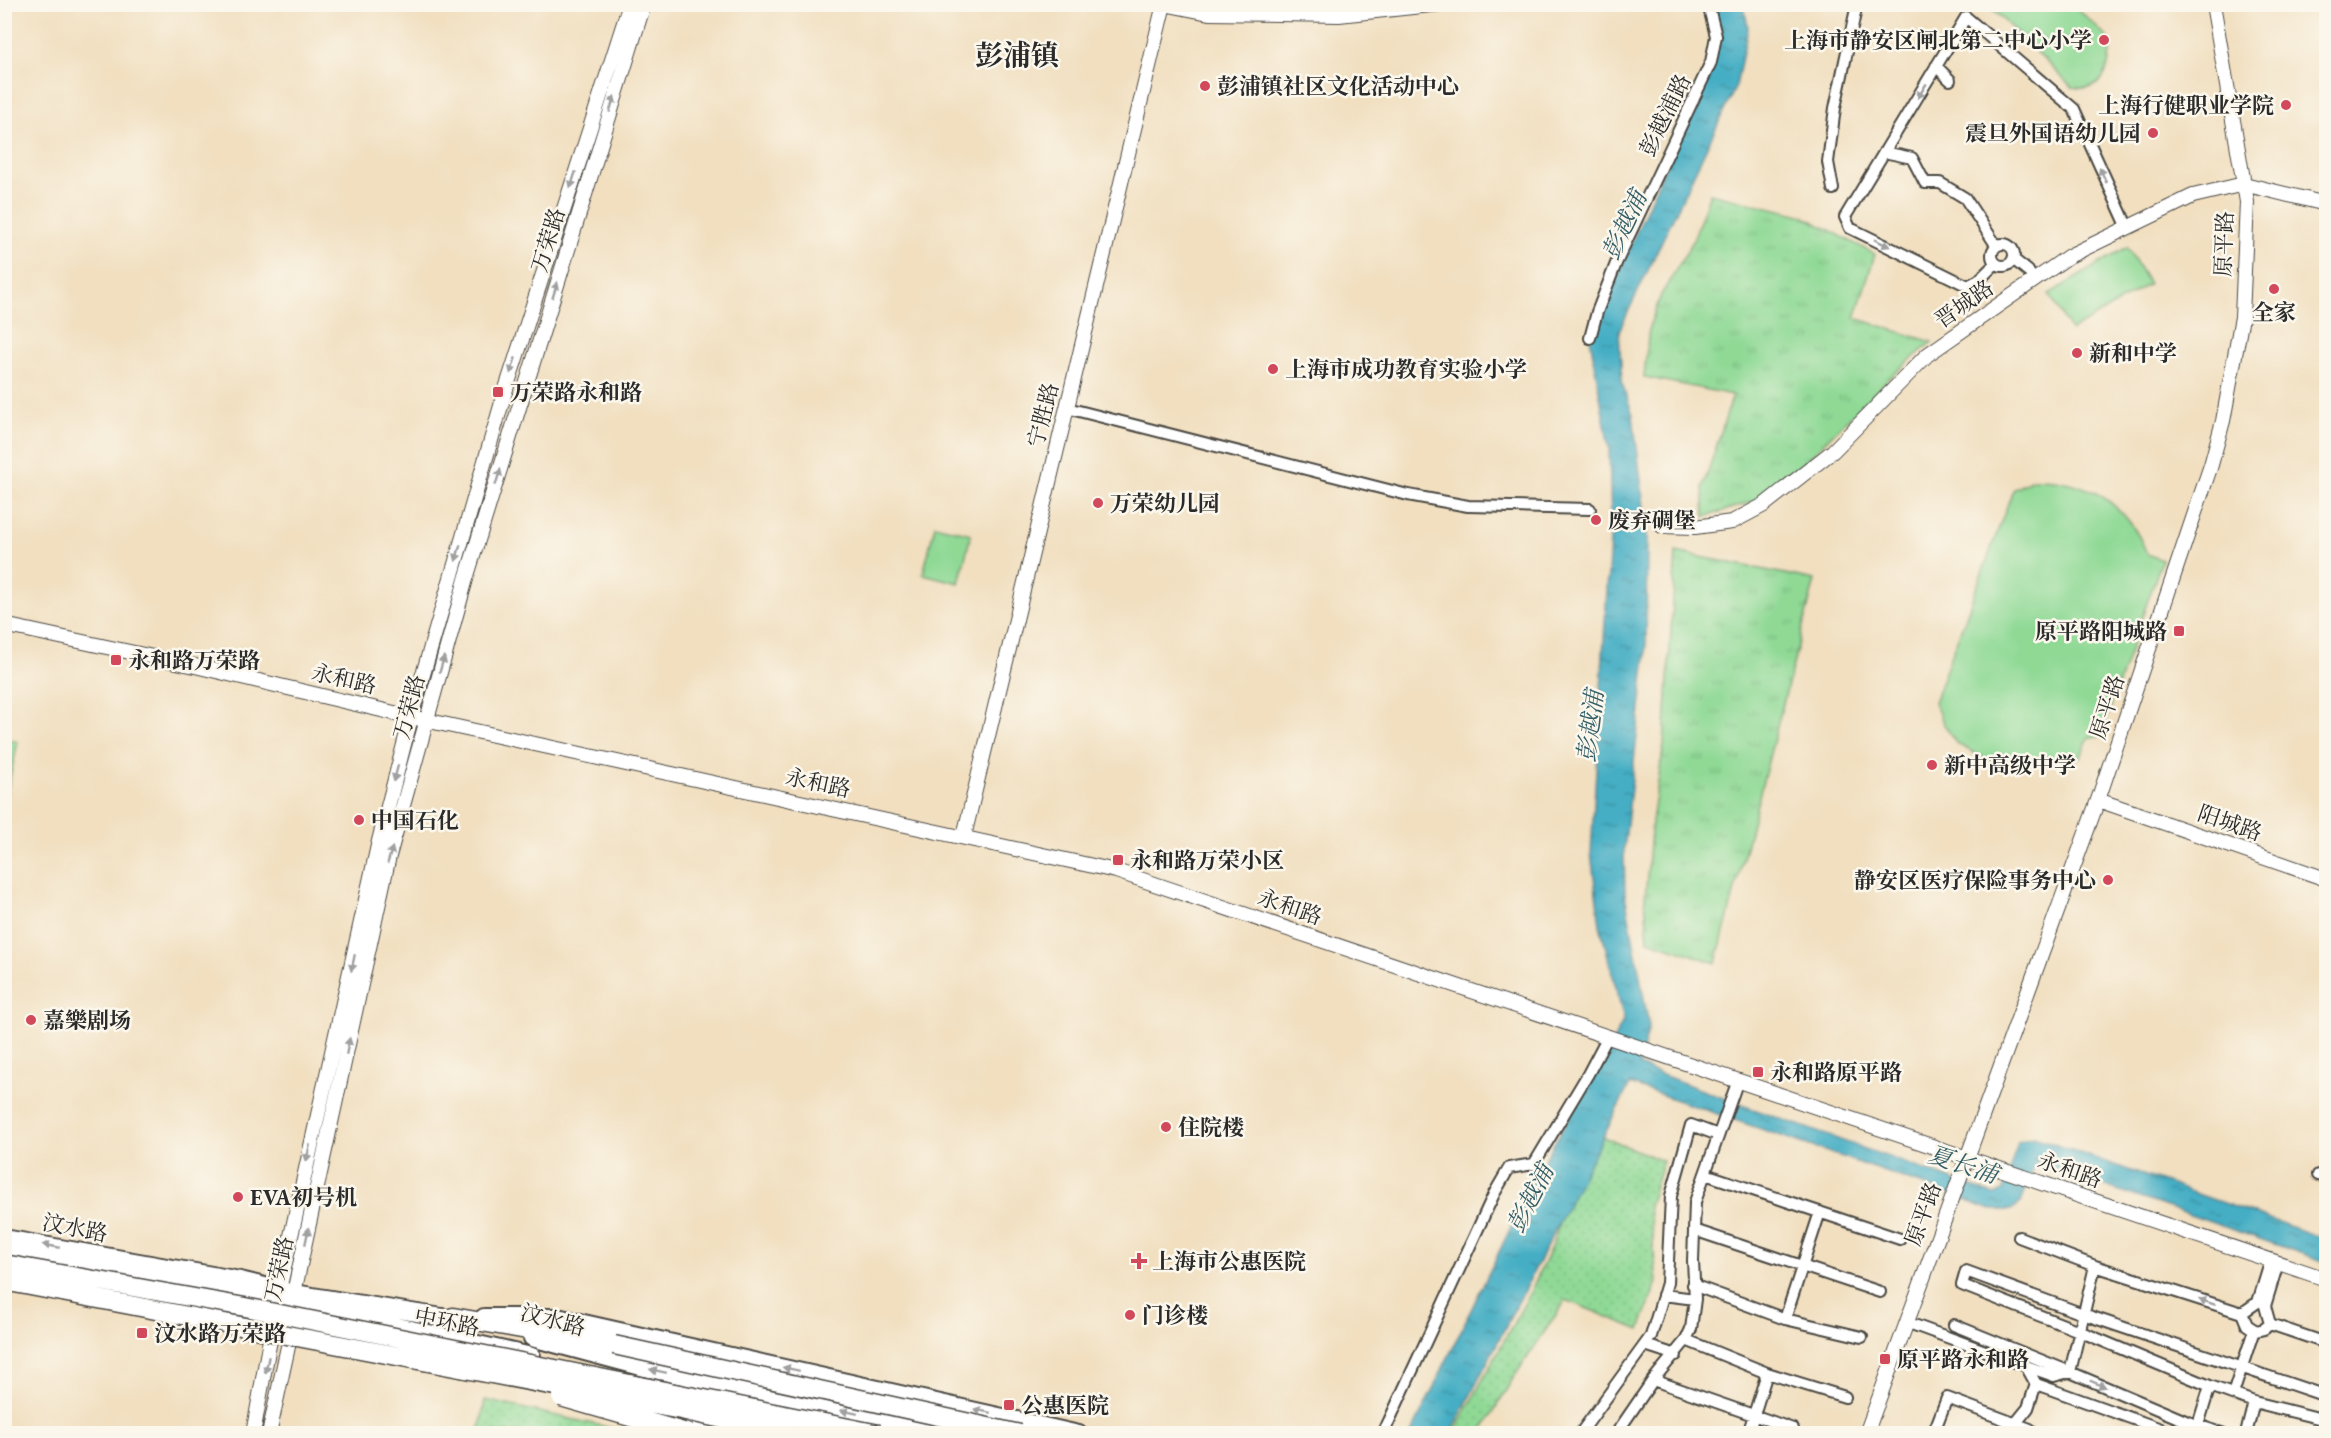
<svg xmlns="http://www.w3.org/2000/svg" width="2331" height="1438" font-family="'EB Garamond','Noto Serif SC',serif">
  <style>
    .grass { fill: url(#grass-tufts); stroke: #5d8260; stroke-width: 1.5 }
    .park { fill: url(#park-dots); stroke: #5d8260; stroke-width: 1.5 }
    .garden { fill: #8fd995; stroke: #5d8260; stroke-width: 1.5 }
    .water { fill: url(#water-ripples); stroke: #386c78; stroke-width: 1.5 }
    .lines { fill: none; stroke-linecap: round; stroke-linejoin: round }
    .street-casing { stroke: #494641; stroke-width: 14 }
    .secondary-casing { stroke: #494641; stroke-width: 16 }
    .primary-casing { stroke: #494641; stroke-width: 20 }
    .highway-casing { stroke: #494641; stroke-width: 21 }
    .street { stroke: #fff; stroke-width: 10 }
    .secondary { stroke: #fff; stroke-width: 14 }
    .primary { stroke: #fff; stroke-width: 16 }
    .highway { stroke: #fff; stroke-width: 18 }
    .highway-bridge-casing { stroke: #494641; stroke-width: 21; stroke-linecap: butt }
    .highway-bridge { stroke: #fff; stroke-width: 18 }
    .oneway { fill: #a0a0a0 }
    .poi-dot { fill: #d1495b; stroke: #fbf7ec; stroke-width: 2 }
    .labels { text-anchor: middle; dominant-baseline: central; stroke-width: 5; stroke-linejoin: round; paint-order: stroke }
    .poi-label { font-size: 22px; font-weight: bold; fill: #2b2b2b; stroke: #fbf7ec; text-anchor: start }
    .street-label { font-size: 22px; fill: #2b2b2b; stroke: #fbf7ec }
    .water-label { font-size: 24px; font-style: italic; fill: #355f68; stroke: #fbf7ec }
    .district-label { font-size: 28px; font-weight: bold; fill: #2b2b2b; stroke: #fbf7ec }
  </style>
  <defs>
    <pattern id="grass-tufts" width="24" height="20" patternUnits="userSpaceOnUse" patternTransform="scale(1.5)"><rect width="24" height="20" fill="#8fd995"/><path d="M3 7l-1-3M5 7V3M7 7l1-3M15 17l-1-3M17 17v-4M19 17l1-3" fill="none" stroke="#7cba81"/></pattern>
    <pattern id="park-dots" width="8" height="8" patternUnits="userSpaceOnUse" patternTransform="scale(1.5)"><rect width="8" height="8" fill="#8fd995"/><path d="M2 2h.1M6 6h.1" fill="none" stroke="#7cba81" stroke-width="1.8" stroke-linecap="round"/></pattern>
    <pattern id="water-ripples" width="26" height="14" patternUnits="userSpaceOnUse" patternTransform="scale(1.5)"><rect width="26" height="14" fill="#45aec4"/><path d="M2 4q2-2 4 0t4 0M15 11q2-2 4 0t4 0" fill="none" stroke="#3a8e9f"/></pattern>
  </defs>
  <rect width="100%" height="100%" fill="#fbf7ec"/>
  <filter id="ink" filterUnits="userSpaceOnUse"><feTurbulence type="fractalNoise" baseFrequency=".0167" numOctaves="2"/><feDisplacementMap in="SourceGraphic" scale="12" xChannelSelector="R" yChannelSelector="G"/><feConvolveMatrix kernelMatrix="1 2 1 2 8 2 1 2 1" color-interpolation-filters="sRGB"/></filter>
  <filter id="wash" filterUnits="userSpaceOnUse"><feTurbulence type="fractalNoise" baseFrequency=".008" numOctaves="4" result="noise"/><feDisplacementMap in="SourceGraphic" scale="24" xChannelSelector="R" yChannelSelector="G"/><feGaussianBlur stdDeviation="1.35" result="paint"/><feColorMatrix in="noise" values="0 0 0 0 0 0 0 0 0 0 0 0 0 0 0 0 0 1.4 0 .05"/><feComposite in="paint" operator="in"/></filter>
  <g filter="url(#wash)">
    <rect width="100%" height="100%" fill="#f1dfc0"/>
    <path class="grass" d="M1710,193L1801,215L1875,254L1855,318L1932,342L1888,379L1802,465L1757,500L1705,517L1703,487L1733,395L1644,377L1649,327L1661,295L1692,243Z
      M1676,552L1815,580L1716,963L1648,940L1645,899L1652,821L1664,744Z"/>
    <path class="park" d="M5,739L18,742L5,800L4,739Z
      M1601,1136L1663,1161L1649,1206L1657,1282L1640,1330L1566,1300L1512,1380L1481,1433L1453,1434L1529,1295L1553,1243L1568,1195Z
      M485,1400L634,1433H479Z"/>
    <path class="garden" d="M1988,5H2074L2110,40C2111,67 2105,94 2072,87Z
      M2127,247L2149,284L2071,331L2049,294Z
      M2032,479C2086,478 2127,502 2147,554L2162,560L2100,737H2089L2081,756L2068,763L2050,756L2027,764L2004,765L1982,757L1957,744L1943,723L1934,702L2013,490Z
      M935,525L971,534L959,583L923,574Z"/>
    <path class="water" d="M1709,5H1744L1748,28L1736,86L1619,331L1622,383L1633,415L1647,532L1646,656L1624,850L1625,894L1649,1026L1639,1066L1739,1104L1995,1195L2003,1191L2018,1142L2034,1137L2326,1239V1262L2036,1162L2021,1203L2011,1210H1991L1938,1190L1630,1084L1451,1433L1411,1434L1539,1169L1607,1052L1624,1019L1600,925L1591,853L1611,523L1609,448L1590,338L1711,62L1716,36Z"/>
  </g>
  <g filter="url(#ink)">
    <g class="lines">
      <g class="street-casing">
        <path id="street" d="M1936,66L1950,80
          M1884,152L1912,158L1925,183H1940L1965,198L1996,245
          M1833,189L1828,162L1835,108L1857,4
          M1992 255a11 11 0 1 1 22 0a11 11 0 1 1-22 0Z
          M2013,259L2028,271L2034,281
          M1995,264L1979,280L1968,286L1850,228L1845,217L1966,17L2074,109L2128,228
          M1590,338L1597,312L1617,261L1711,62L1716,36L1708,4
          M1067,408L1408,495L1468,506L1590,509
          M1705,1174L1900,1239
          M2318,1175L2326,1177
          M1694,1230L1880,1292
          M2019,1237L2095,1266
          M2278,1263L2265,1306L2270,1324L2326,1343
          M1693,1285L1785,1319L1862,1337
          M1663,1295L1695,1299
          M2242,1313L2247,1325L2256,1331L2264,1329L2270,1324
          M1785,1319L1820,1212
          M1906,1322L2026,1366L2036,1384L2028,1408L2015,1424L2012,1434
          M1954,1325L2070,1372
          M1686,1340L1767,1373L1845,1397
          M1645,1345L1676,1355
          M2026,1366L2054,1376L2069,1372
          M1653,1380L1793,1429
          M2036,1384L2175,1434
          M2233,1394L2254,1330
          M2326,1396L2083,1314L1966,1271L1962,1285L2079,1331L2210,1386L2254,1402L2326,1420
          M2198,1425L2210,1386
          M1383,1434L1494,1194L1509,1168L1534,1164L1588,1074L1608,1036
          M1580,1434L1651,1336L1667,1283L1671,1196L1691,1125L1718,1135
          M1616,1434L1653,1380L1686,1340L1691,1329L1695,1299L1693,1261L1695,1202L1738,1080
          M1748,1434L1767,1373
          M1947,1434L1935,1429L1947,1398L2030,1429
          M2224,1434L2188,1422L2070,1372L2095,1266L2242,1313L2258,1302L2271,1260
          M2246,1434L2254,1402"/>
      </g>
      <g class="secondary-casing">
        <path id="secondary" d="M1164,4L1209,13L1339,15L1440,4
          M1662,526L1695,527L1732,522L1764,505L1833,451L1927,355L2069,256L2193,196L2244,184L2326,204
          M4,625L195,666L411,717L1116,871L2326,1279
          M2098,800L2326,879
          M964,836L1164,4
          M277,1299L379,841L415,702L505,392L630,4
          M292,1302L389,856L466,579L644,4
          M253,1434L273,1323
          M269,1434L289,1342V1327
          M1866,1434L2098,800L2211,465L2223,421L2242,317L2247,202L2213,4"/>
      </g>
      <g class="primary-casing">
        <path id="primary" d="M4,1238L240,1280L294,1293L467,1321
          M4,1251L276,1299L532,1356
          M484,1317H557L1079,1434
          M262,1322L289,1325L375,1343
          M532,1338L645,1368L947,1434
          M633,1409L736,1434
          M780,1426L816,1434"/>
      </g>
      <g class="highway-casing">
        <path id="highway" d="M453,1317L614,1345"/>
      </g>
      <use href="#street" class="street"/>
      <use href="#secondary" class="secondary"/>
      <use href="#primary" class="primary"/>
      <use href="#highway" class="highway"/>
      <g class="highway-bridge-casing">
        <path id="highway-bridge" d="M4,1264L245,1307L879,1434
          M4,1281L681,1410L792,1434
          M614,1345L1020,1434
          M561,1397L690,1434"/>
      </g>
      <use href="#highway-bridge" class="highway-bridge"/>
    </g>
    <defs><path id="oneway-solid" d="M-6-.8H1V-3.2L6.5 0L1 3.2V.8H-6Z" transform="scale(1.5)"/></defs>
    <g class="oneway">
      <use href="#oneway-solid" transform="translate(1922 91) rotate(121)"/>
      <use href="#oneway-solid" transform="translate(612 104) rotate(-73)"/>
      <use href="#oneway-solid" transform="translate(2103 175) rotate(-114)"/>
      <use href="#oneway-solid" transform="translate(573 180) rotate(108)"/>
      <use href="#oneway-solid" transform="translate(1882 243) rotate(26)"/>
      <use href="#oneway-solid" transform="translate(555 290) rotate(-73)"/>
      <use href="#oneway-solid" transform="translate(513 366) rotate(108)"/>
      <use href="#oneway-solid" transform="translate(498 477) rotate(-73)"/>
      <use href="#oneway-solid" transform="translate(458 553) rotate(106)"/>
      <use href="#oneway-solid" transform="translate(442 664) rotate(-74)"/>
      <use href="#oneway-solid" transform="translate(396 773) rotate(105)"/>
      <use href="#oneway-solid" transform="translate(390 855) rotate(-74)"/>
      <use href="#oneway-solid" transform="translate(353 963) rotate(102)"/>
      <use href="#oneway-solid" transform="translate(348 1046) rotate(-78)"/>
      <use href="#oneway-solid" transform="translate(308 1153) rotate(102)"/>
      <use href="#oneway-solid" transform="translate(307 1236) rotate(-78)"/>
      <use href="#oneway-solid" transform="translate(51 1246) rotate(-169)"/>
      <use href="#oneway-solid" transform="translate(2207 1302) rotate(-162)"/>
      <use href="#oneway-solid" transform="translate(267 1365) rotate(101)"/>
      <use href="#oneway-solid" transform="translate(791 1369) rotate(-168)"/>
      <use href="#oneway-solid" transform="translate(658 1371) rotate(-168)"/>
      <use href="#oneway-solid" transform="translate(2098 1384) rotate(23)"/>
      <use href="#oneway-solid" transform="translate(982 1411) rotate(-168)"/>
      <use href="#oneway-solid" transform="translate(849 1412) rotate(-168)"/>
    </g>
  </g>
  <g class="poi-dot">
    <circle cx="2104" cy="40" r="6"/>
    <circle cx="1205" cy="86" r="6"/>
    <circle cx="2286" cy="105" r="6"/>
    <circle cx="2153" cy="133" r="6"/>
    <circle cx="2274" cy="289" r="6"/>
    <circle cx="2077" cy="353" r="6"/>
    <circle cx="1273" cy="369" r="6"/>
    <rect x="492" y="386" width="12" height="12" rx="3"/>
    <circle cx="1098" cy="503" r="6"/>
    <circle cx="1596" cy="520" r="6"/>
    <rect x="2173" y="625" width="12" height="12" rx="3"/>
    <rect x="110" y="654" width="12" height="12" rx="3"/>
    <circle cx="1932" cy="765" r="6"/>
    <circle cx="359" cy="820" r="6"/>
    <rect x="1112" y="854" width="12" height="12" rx="3"/>
    <circle cx="2108" cy="880" r="6"/>
    <circle cx="31" cy="1020" r="6"/>
    <rect x="1752" y="1066" width="12" height="12" rx="3"/>
    <circle cx="1166" cy="1127" r="6"/>
    <circle cx="238" cy="1197" r="6"/>
    <path d="M1136 1252h6v6h6v6h-6v6h-6v-6h-6v-6h6z"/>
    <circle cx="1130" cy="1315" r="6"/>
    <rect x="136" y="1327" width="12" height="12" rx="3"/>
    <rect x="1879" y="1353" width="12" height="12" rx="3"/>
    <rect x="1003" y="1399" width="12" height="12" rx="3"/>
  </g>
  <g class="labels">
    <g class="poi-label">
      <text x="2092" y="40" text-anchor="end">上海市静安区闸北第二中心小学</text>
      <text x="1217" y="86">彭浦镇社区文化活动中心</text>
      <text x="2274" y="105" text-anchor="end">上海行健职业学院</text>
      <text x="2141" y="133" text-anchor="end">震旦外国语幼儿园</text>
      <text x="2274" y="312" text-anchor="middle">全家</text>
      <text x="2089" y="353">新和中学</text>
      <text x="1285" y="369">上海市成功教育实验小学</text>
      <text x="510" y="392">万荣路永和路</text>
      <text x="1110" y="503">万荣幼儿园</text>
      <text x="1608" y="520">废弃碉堡</text>
      <text x="2167" y="631" text-anchor="end">原平路阳城路</text>
      <text x="128" y="660">永和路万荣路</text>
      <text x="1944" y="765">新中高级中学</text>
      <text x="371" y="820">中国石化</text>
      <text x="1130" y="860">永和路万荣小区</text>
      <text x="2096" y="880" text-anchor="end">静安区医疗保险事务中心</text>
      <text x="43" y="1020">嘉樂剧场</text>
      <text x="1770" y="1072">永和路原平路</text>
      <text x="1178" y="1127">住院楼</text>
      <text x="250" y="1197">EVA初号机</text>
      <text x="1152" y="1261">上海市公惠医院</text>
      <text x="1142" y="1315">门诊楼</text>
      <text x="154" y="1333">汶水路万荣路</text>
      <text x="1897" y="1359">原平路永和路</text>
      <text x="1021" y="1405">公惠医院</text>
    </g>
    <g class="street-label">
      <text transform="translate(1665 115) rotate(-64)">彭越浦路</text>
      <text transform="translate(548 240) rotate(-73)">万荣路</text>
      <text transform="translate(2224 244) rotate(-88)">原平路</text>
      <text transform="translate(1964 304) rotate(-35)">晋城路</text>
      <text transform="translate(1043 415) rotate(-76)">宁胜路</text>
      <text transform="translate(344 679) rotate(13)">永和路</text>
      <text transform="translate(409 707) rotate(-75)">万荣路</text>
      <text transform="translate(2107 707) rotate(-72)">原平路</text>
      <text transform="translate(818 783) rotate(12)">永和路</text>
      <text transform="translate(2230 823) rotate(19)">阳城路</text>
      <text transform="translate(1290 907) rotate(19)">永和路</text>
      <text transform="translate(2070 1170) rotate(19)">永和路</text>
      <text transform="translate(1923 1214) rotate(-70)">原平路</text>
      <text transform="translate(75 1228) rotate(11)">汶水路</text>
      <text transform="translate(279 1269) rotate(-78)">万荣路</text>
      <text transform="translate(553 1320) rotate(15)">汶水路</text>
      <text transform="translate(447 1322) rotate(11)">中环路</text>
    </g>
    <g class="water-label">
      <text transform="translate(1624 225) rotate(-65)">彭越浦</text>
      <text transform="translate(1590 726) rotate(-83)">彭越浦</text>
      <text transform="translate(1963 1164) rotate(18)">夏长浦</text>
      <text transform="translate(1530 1198) rotate(-63)">彭越浦</text>
    </g>
    <g class="district-label">
      <text x="1017" y="55">彭浦镇</text>
    </g>
  </g>
  <rect width="2331" height="1438" fill="none" stroke="#fbf7ec" stroke-width="24"/>
</svg>
